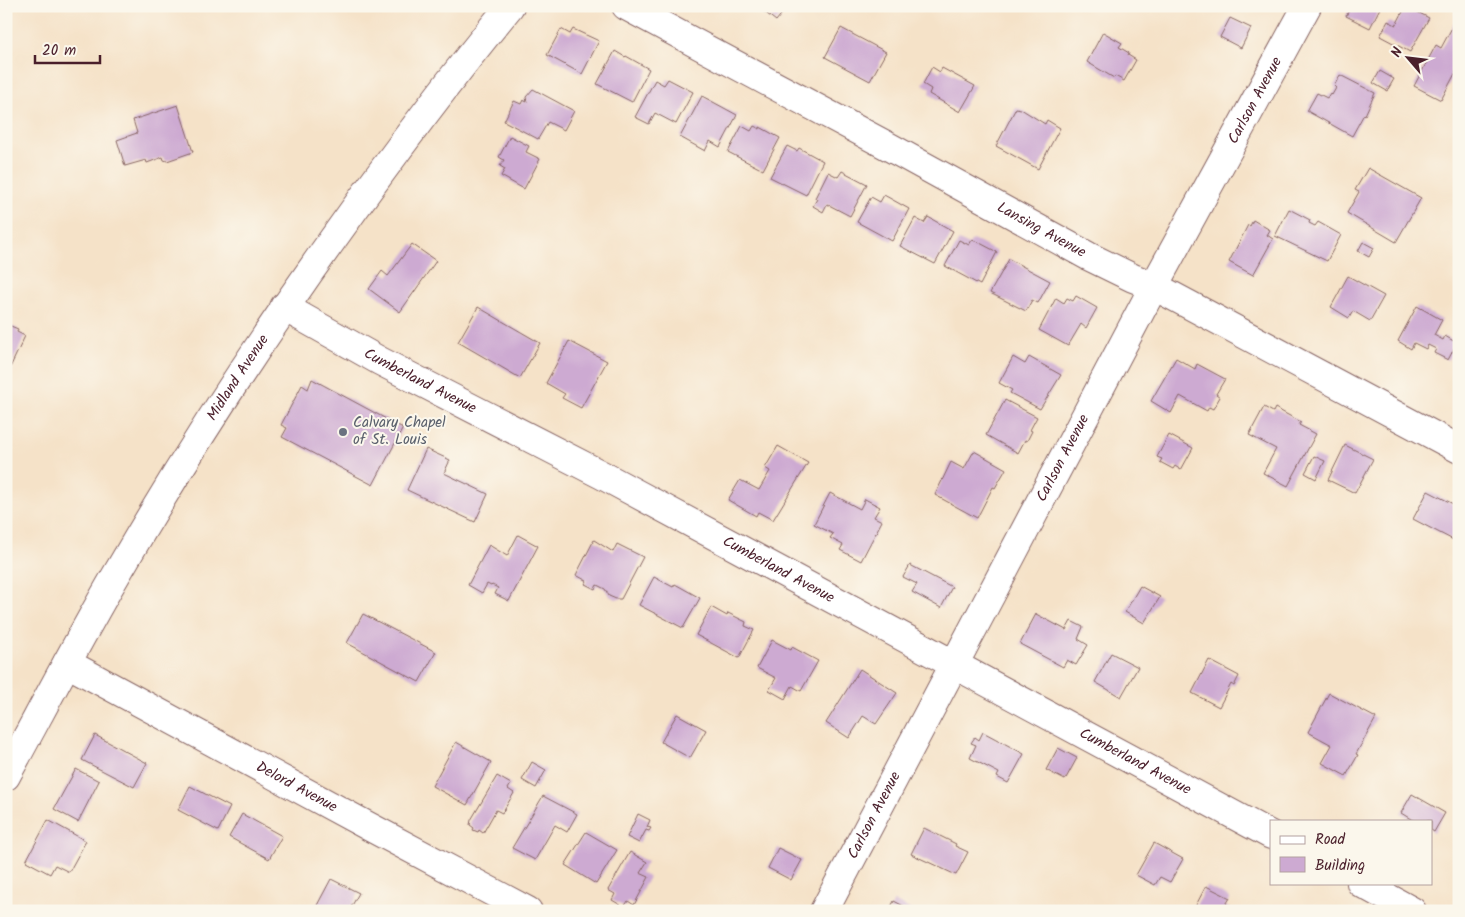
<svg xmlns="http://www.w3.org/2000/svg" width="1465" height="917" font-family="Kalam,sans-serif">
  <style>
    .building { fill: #cdaad2 }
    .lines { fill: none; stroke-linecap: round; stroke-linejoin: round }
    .minor-casing { stroke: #866362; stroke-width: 30 }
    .minor { stroke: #fff; stroke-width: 28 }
    .worship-dot { fill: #6b7280; stroke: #fbf7ec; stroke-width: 2 }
    .labels { text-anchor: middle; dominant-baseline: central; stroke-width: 4; stroke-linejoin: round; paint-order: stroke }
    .street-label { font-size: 15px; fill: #4a1f2b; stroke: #fbf7ec }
    .worship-label { font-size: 15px; fill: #5b616d; stroke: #fbf7ec; text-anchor: start }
  </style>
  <rect width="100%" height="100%" fill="#fbf7ec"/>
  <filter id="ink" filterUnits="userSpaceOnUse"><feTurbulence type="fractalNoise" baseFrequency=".02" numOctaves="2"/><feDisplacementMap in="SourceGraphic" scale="10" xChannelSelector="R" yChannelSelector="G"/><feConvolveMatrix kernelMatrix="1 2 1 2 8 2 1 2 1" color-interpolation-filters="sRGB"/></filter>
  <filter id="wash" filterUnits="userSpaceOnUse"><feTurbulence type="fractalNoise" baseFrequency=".0096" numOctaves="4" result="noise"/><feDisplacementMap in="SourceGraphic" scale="20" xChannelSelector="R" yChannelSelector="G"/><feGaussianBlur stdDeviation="1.12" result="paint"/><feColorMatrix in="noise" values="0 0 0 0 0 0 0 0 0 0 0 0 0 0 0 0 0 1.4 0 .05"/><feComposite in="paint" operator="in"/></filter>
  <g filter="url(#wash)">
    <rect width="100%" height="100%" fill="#f5e2c8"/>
    <g id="blocks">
      <path class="building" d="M757,6H788L776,21Z
        M1351,6H1381L1370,28L1346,16Z
        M1406,6L1429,18L1410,52L1380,36L1388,21L1396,25Z
        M1230,18L1251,28L1241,48L1220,37Z
        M1455,22L1459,24V66L1441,100L1414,86L1436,45L1441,48Z
        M841,28L886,52L870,81L825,57Z
        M561,29L570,34L573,29L599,41L582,74L547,55Z
        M1103,32L1122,43L1119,47L1129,53L1128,55L1136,60L1124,81L1115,76L1114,78L1087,62Z
        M615,51L625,57L626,56L649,69L632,102L597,84Z
        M932,67L940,72L942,68L975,86L960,112L929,94L931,89L923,84Z
        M1380,71L1394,79L1387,91L1373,83Z
        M1340,75L1375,93L1365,115L1364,114L1352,136L1307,111L1317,93L1327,98L1330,93L1332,95L1336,88L1334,86Z
        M668,79L693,92L676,124L655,113L649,124L635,117L655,80L664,85Z
        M533,89L574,111L564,130L548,122L538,139L504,121L514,101L521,104L523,100L527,102L526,97Z
        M702,96L737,115L720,147L710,141L705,151L680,137Z
        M178,105L193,152L167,161L164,160L163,157L147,163L146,160L125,166L117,140L137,133L133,120Z
        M1016,108L1021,109L1045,124L1047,120L1060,128L1038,169L996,146Z
        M742,126L751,131L754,126L760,129V127L780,138L763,170L728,152Z
        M510,136L529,146L526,152L540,159L524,189L501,176L505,169L500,166L504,160L499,157Z
        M787,146L797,151L799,148L823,161L806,195L770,177Z
        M1368,168L1421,198L1396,242L1347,213L1359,192L1355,190Z
        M842,171L867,184L850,216L827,204L823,212L813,206L817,199L815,198L828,172L838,177Z
        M884,195L909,209L892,241L857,222L871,197L880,202Z
        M1289,209L1310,220L1309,223L1315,226L1318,222L1341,235L1327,261L1275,236Z
        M928,217L953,231L935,264L900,246L915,218L924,223Z
        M1253,220L1270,230L1267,235L1273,239L1253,275L1229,262L1248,225L1250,226Z
        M959,240L969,245L972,240L978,242L997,252L980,285L945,266Z
        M1363,242L1374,248L1369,257L1358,251Z
        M412,244L436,261L400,312L369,289L382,271L388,276Z
        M1009,259L1050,281L1038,303L1032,300L1026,311L990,293Z
        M1348,276L1384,296L1370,321L1353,311L1349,318L1331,307Z
        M1076,296L1097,308L1086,328L1081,324L1068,346L1039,330L1056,298L1064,303L1067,298L1073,301Z
        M1417,306L1442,320L1434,335L1443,340L1445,336L1457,343L1448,360L1434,353L1436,349L1428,345L1426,349L1414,343L1411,349L1398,341Z
        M478,307L540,343L520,378L458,342Z
        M6,324L18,329L17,332L25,336L6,376Z
        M569,341L607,361L581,408L562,398L565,394L546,383Z
        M1013,357L1025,364L1029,357L1061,375L1040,409L1010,393L1012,390L999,383Z
        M1176,358L1195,369L1197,364L1225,379L1216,394L1220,397L1213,409L1209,407L1207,411L1180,396L1171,413L1151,401Z
        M312,379L403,428L373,485L282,437L287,428L281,425L302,385L308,389Z
        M1005,400L1037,417L1030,430L1032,431L1027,441L1025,440L1018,453L986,435Z
        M1264,407L1273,412L1275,408L1301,422L1299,425L1316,434L1288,486L1263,473L1276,449L1249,435Z
        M1169,435L1193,448L1181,470L1175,466L1173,469L1160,462L1162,459L1157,457Z
        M1345,445L1373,459L1355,493L1328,480Z
        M778,446L808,463L773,520L758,512L756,516L728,500L740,480L759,490L770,471L765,468Z
        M426,449L450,460L444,473L488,494L475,522L407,490Z
        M974,451L1006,469L995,488L993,487L977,518L935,495L951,462L964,469Z
        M1314,456L1325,461L1316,479L1305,473Z
        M1428,491L1459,507V543L1413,519Z
        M830,493L860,509L865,499L880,507L874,517L882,521L861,561L840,550L843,545L830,538L833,534L814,524Z
        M518,535L538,546L509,601L495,594L498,588L492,585L491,586L487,584L482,593L468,585L489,545L507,556Z
        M594,540L613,552L617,544L643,557L621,599H616L609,596L605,589L597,585L595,589L585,584L587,581L576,575Z
        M910,565L952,587L941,608L912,592L917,584L903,577Z
        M654,577L673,587L675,584L700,598L683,628L639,605Z
        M1140,586L1160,597L1144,623L1125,612Z
        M711,607L727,616L728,613L746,622L745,626L754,630L739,658L696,635Z
        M363,614L436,652L419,682L347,643Z
        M1036,614L1066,630L1071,621L1083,627L1078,639L1088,645L1076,665L1067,660L1063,667L1020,644Z
        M772,640L791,650L792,647L818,661L801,691L792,686L785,699L769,690L776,678L757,668Z
        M1111,653L1138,667L1121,697L1095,682Z
        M1209,660L1239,676L1234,686L1231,684L1219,707L1192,693Z
        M860,669L897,693L876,724L863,716L849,738L826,723Z
        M1329,693L1376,718L1356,754L1358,755L1346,776L1322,763L1332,745L1308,732Z
        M677,714L706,730L690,758L661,742Z
        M983,732L1024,754L1008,783L997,777L999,773L970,758L976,745L971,743L975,737L979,740Z
        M95,735L147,763L134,787L82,760Z
        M456,742L491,762L467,805L432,786Z
        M1058,748L1077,758L1065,780L1046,770Z
        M532,762L546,770L536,788L522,780Z
        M76,769L99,781L78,822L54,809Z
        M497,776L511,784L508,789L514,793L502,813L496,810L483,833L479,830L478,832L473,830L474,828L470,825L471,820Z
        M190,786L230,807L218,831L178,810Z
        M1412,794L1445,813L1434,832L1431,830V821H1414L1401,813Z
        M543,796L577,814L567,832L555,825L535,860L512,848Z
        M242,814L282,836L269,859L229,837Z
        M638,814L650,820L647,827L651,828L649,831L646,830L639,843L627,837Z
        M48,820L86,841L69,872L55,865L50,874L26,861Z
        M924,828L956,844L955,846L968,852L956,875L911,854Z
        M586,832L617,850L596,884L565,865Z
        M1154,843L1183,859L1170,882L1160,877L1155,885L1136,875Z
        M778,848L802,860L791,880L768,868Z
        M630,852L647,862L640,873L649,877L634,905L628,901L624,907L612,900L615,894L608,890Z
        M331,879L359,893L349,911H314Z
        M1206,886L1230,898L1225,906L1233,911H1193Z
        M894,901L913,911H889Z"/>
    </g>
  </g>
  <g filter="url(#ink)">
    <use href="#blocks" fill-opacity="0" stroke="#866362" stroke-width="1"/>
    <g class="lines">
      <g class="minor-casing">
        <g id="minor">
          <path id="s1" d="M626,6L884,144L1088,256L1133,278L1154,286L1459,449"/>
          <path id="s2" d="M284,307L380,361L602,475L1271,835"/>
          <path id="s3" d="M67,663L368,826L528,911"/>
          <path id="s4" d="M6,776C44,706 81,634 122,565C187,453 258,344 333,239C390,159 448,81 510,6"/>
          <path d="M1361,883L1412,911"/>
          <path id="s5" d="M824,911L1154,286L1307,6"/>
        </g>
      </g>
      <use href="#minor" class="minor"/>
    </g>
  </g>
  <circle class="worship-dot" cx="343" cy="432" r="5"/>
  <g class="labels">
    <g class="street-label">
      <text stroke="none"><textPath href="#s5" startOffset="918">Carlson Avenue</textPath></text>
      <text stroke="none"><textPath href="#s1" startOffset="472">Lansing Avenue</textPath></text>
      <text stroke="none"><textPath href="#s4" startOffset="461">Midland Avenue</textPath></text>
      <text stroke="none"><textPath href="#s2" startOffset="155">Cumberland Avenue</textPath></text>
      <text stroke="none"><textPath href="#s5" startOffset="512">Carlson Avenue</textPath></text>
      <text stroke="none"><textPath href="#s2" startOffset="560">Cumberland Avenue</textPath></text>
      <text stroke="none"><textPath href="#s2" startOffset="965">Cumberland Avenue</textPath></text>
      <text stroke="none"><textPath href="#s3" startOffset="261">Delord Avenue</textPath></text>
      <text stroke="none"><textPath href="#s5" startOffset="108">Carlson Avenue</textPath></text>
    </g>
    <g class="worship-label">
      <text x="353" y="423">Calvary Chapel<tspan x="353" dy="17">of St. Louis</tspan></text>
    </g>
  </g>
  <rect width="1465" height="917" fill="none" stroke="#fbf7ec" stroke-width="25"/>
  <rect x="1270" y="820" width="162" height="65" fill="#fbf7ec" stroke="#b4a19f"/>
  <rect x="1280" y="836" width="25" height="8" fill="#ffffff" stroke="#b4a19f"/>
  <text x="1315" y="844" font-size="15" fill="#4a1f2b">Road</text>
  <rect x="1280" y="857" width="25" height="15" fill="#cdaad2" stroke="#b4a19f"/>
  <text x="1315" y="870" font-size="15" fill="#4a1f2b">Building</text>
  <g transform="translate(1408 58) rotate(298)" stroke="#fbf7ec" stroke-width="4" paint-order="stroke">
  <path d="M0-4L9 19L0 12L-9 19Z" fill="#4a1f2b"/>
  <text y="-8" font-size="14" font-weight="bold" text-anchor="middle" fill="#4a1f2b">N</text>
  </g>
  <path d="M35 55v8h65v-8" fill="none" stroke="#4a1f2b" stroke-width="2.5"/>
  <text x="42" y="55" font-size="15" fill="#4a1f2b" stroke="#fbf7ec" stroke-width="4" paint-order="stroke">20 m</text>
</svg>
